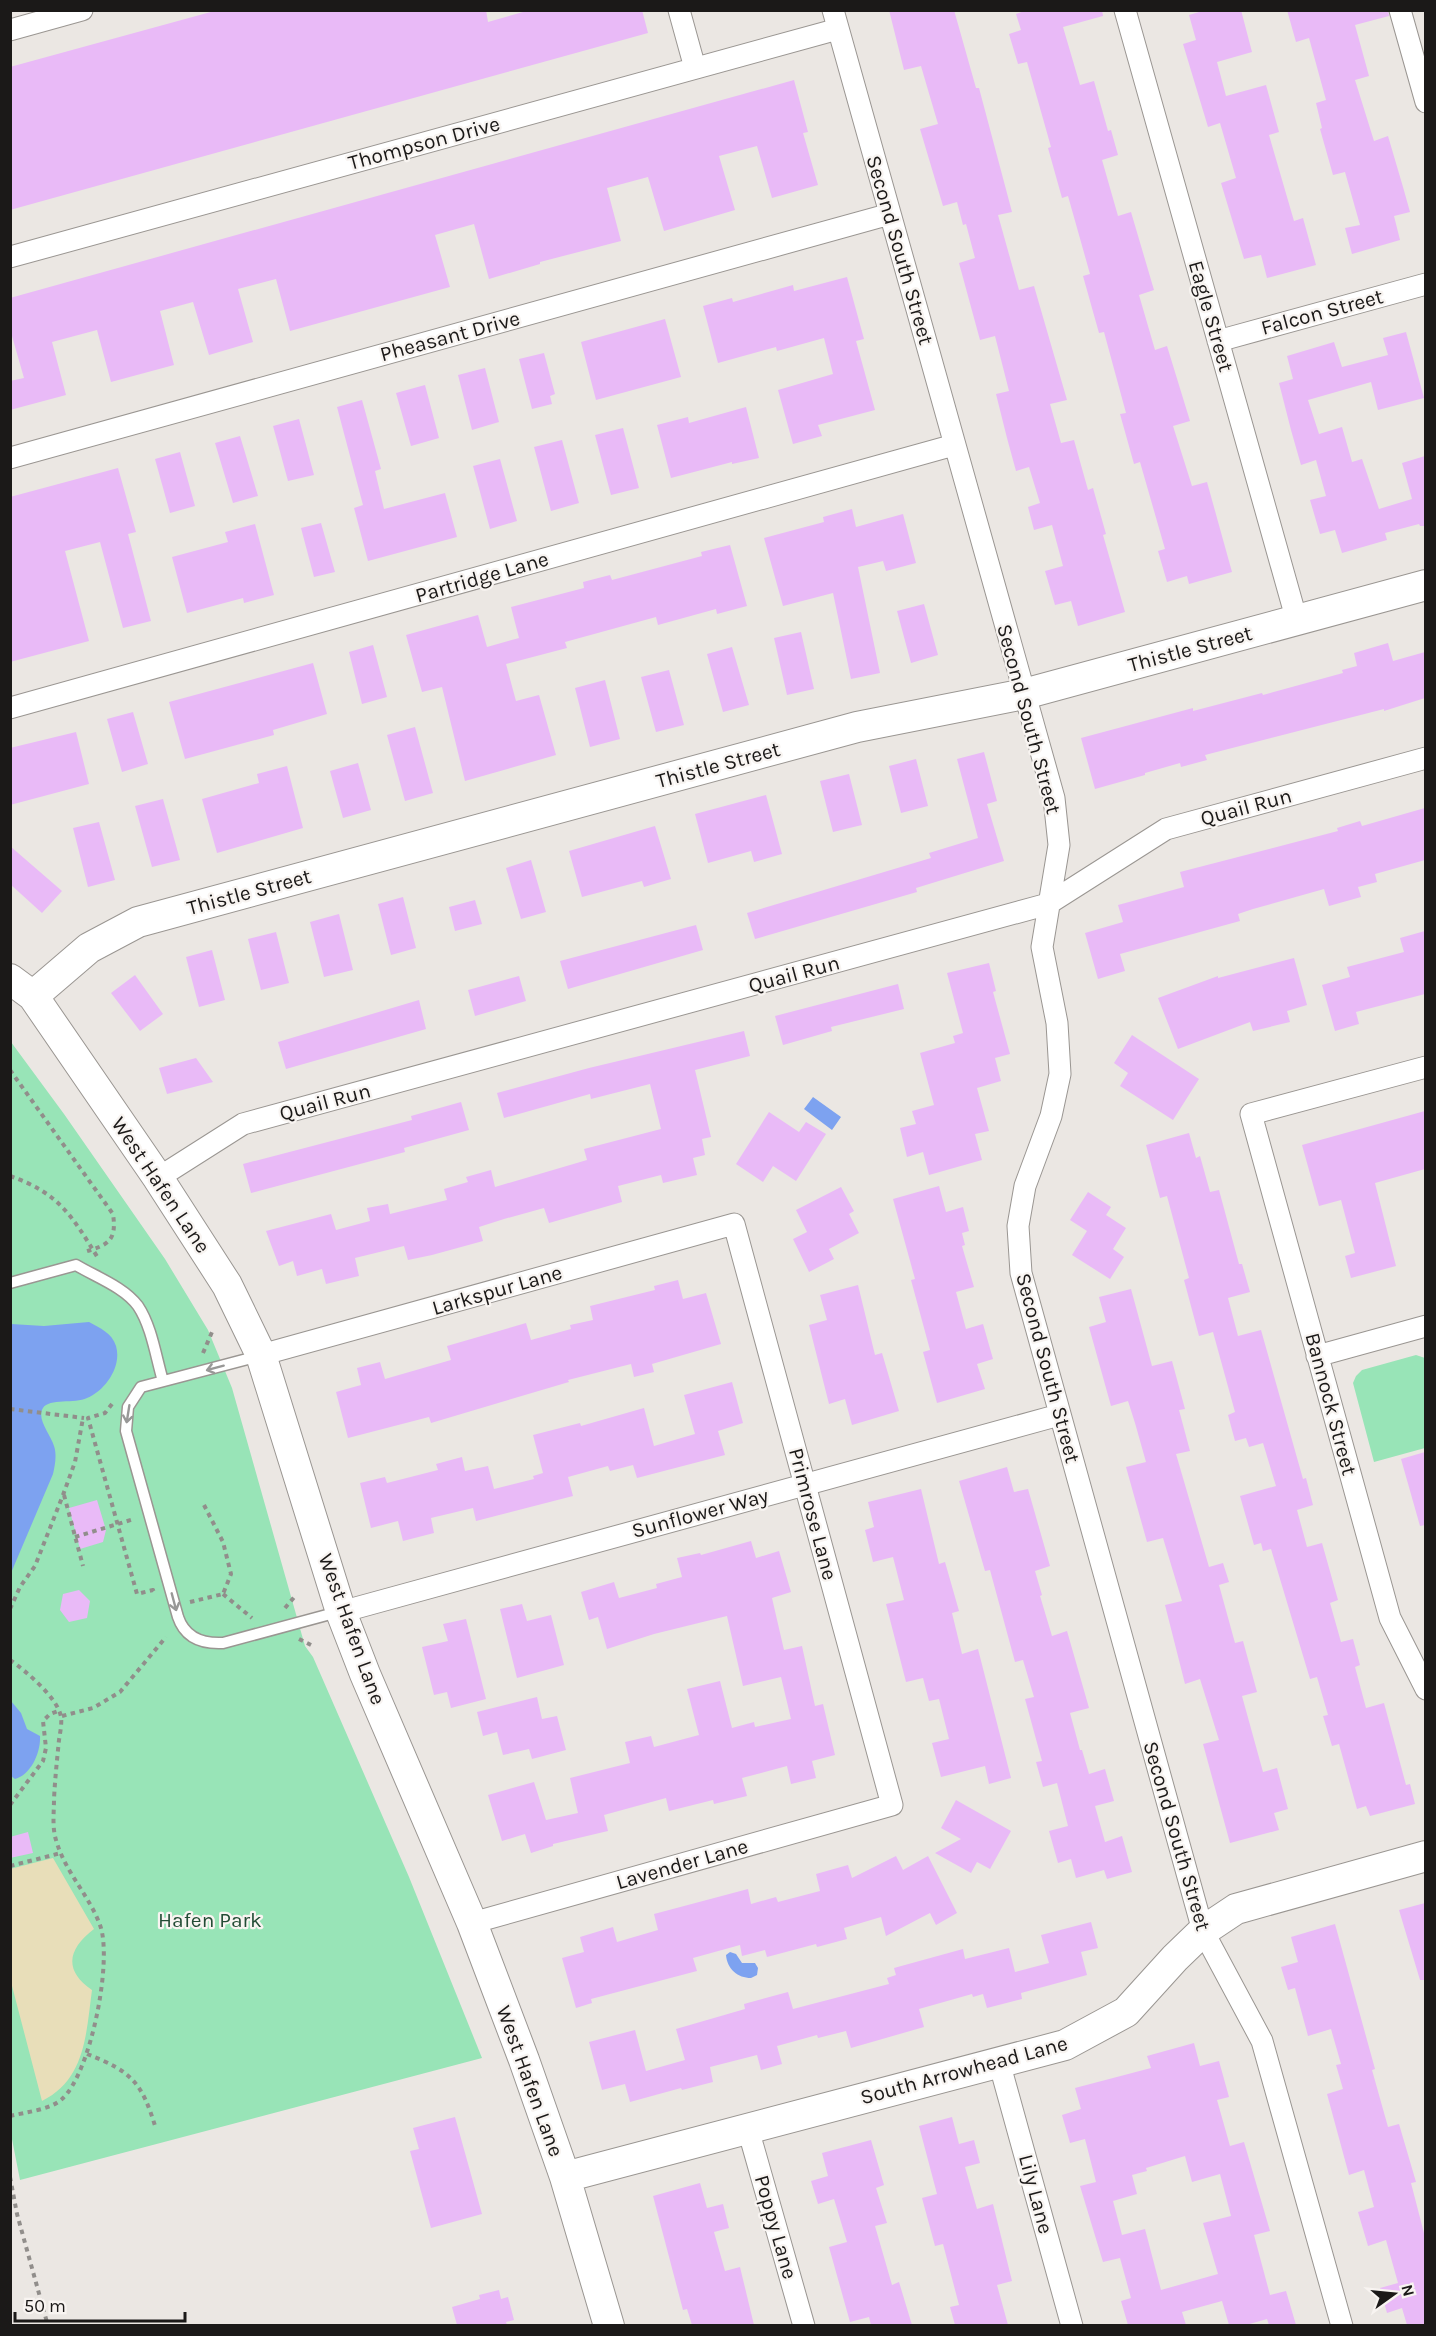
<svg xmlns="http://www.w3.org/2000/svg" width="1436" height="2336" font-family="Karla,sans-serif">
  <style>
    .green { fill: #98e4b7 }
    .sand { fill: #e8deb9 }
    .water { fill: #7da2f0 }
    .building { fill: #e9baf7; fill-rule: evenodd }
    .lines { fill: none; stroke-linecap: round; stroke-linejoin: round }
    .lane-casing { stroke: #9a9692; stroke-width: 13 }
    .street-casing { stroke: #9a9692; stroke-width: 23 }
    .secondary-casing { stroke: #9a9692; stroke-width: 32 }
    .path { stroke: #918e8b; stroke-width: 4; stroke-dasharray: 4.5 4.5; stroke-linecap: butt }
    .lane { stroke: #fff; stroke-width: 10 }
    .street { stroke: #fff; stroke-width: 21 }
    .secondary { stroke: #fff; stroke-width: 30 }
    .oneway { stroke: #989897 }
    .labels { text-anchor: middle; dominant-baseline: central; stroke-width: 4.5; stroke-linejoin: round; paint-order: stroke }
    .street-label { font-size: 21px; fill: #1b1918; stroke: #f8f4f1 }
    .park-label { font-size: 21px; fill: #234c35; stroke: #f8f4f1 }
  </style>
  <rect width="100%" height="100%" fill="#ebe7e3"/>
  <path class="green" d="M11,1042L64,1114L165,1259L208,1330L232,1388L305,1646L313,1657L409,1877L482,2058L20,2180L11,2134Z
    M1416,1355L1425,1358V1448L1374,1462L1353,1383L1356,1376L1362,1370Z"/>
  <path class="sand" d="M53,1858L94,1929C68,1949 63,1970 92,1990C86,2033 86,2079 42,2101L11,1982L10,1869Z"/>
  <path class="water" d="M813,1097L841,1117L832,1130L804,1109Z
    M89,1322C100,1328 112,1333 116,1346C122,1366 106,1390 87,1398C75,1404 49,1398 43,1408C36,1419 51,1435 54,1446C57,1455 55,1465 53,1474L11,1573V1324L44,1326Z
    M11,1701L21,1713L27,1729L40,1736C41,1752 31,1775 15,1779L11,1776Z
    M730,1952L736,1954L742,1963H755L758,1968L757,1975L751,1978C738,1978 727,1969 726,1955Z"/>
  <path class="building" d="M218,10H486L488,22L530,10H642L648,33L10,210V67Z
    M889,10H954L976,88H979L1012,212L998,215L1019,290L1034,286L1067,400L1050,404L1061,443L1074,440L1088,490L1093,488L1106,534L1103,535L1125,612L1078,626L1071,601L1055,605L1045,571L1063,566L1052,525L1034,530L1028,507L1040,503L1029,467L1016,471L1007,438L996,394L1009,391L995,336L980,340L959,263L975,258L966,224L963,225L957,202L943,206L920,129L938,124L928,90L921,66L904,70Z
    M1027,10H1102L1103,16L1063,27L1080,85L1094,81L1108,131L1111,130L1118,155L1102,160L1118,216L1131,212L1154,290L1139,295L1155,350L1167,346L1190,421L1173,426L1192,486L1207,482L1232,572L1189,584L1187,576L1167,582L1158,551L1165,549L1140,462L1134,464L1120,414L1126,413L1104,332L1099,333L1083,276L1090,274L1068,196L1062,198L1048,148L1051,147L1027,62L1018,64L1009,34L1021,30L1016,14Z
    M1206,10H1241L1252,52L1217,62L1226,96L1266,85L1279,132L1269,135L1294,221L1303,218L1316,265L1267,278L1261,255L1244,259L1221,183L1236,178L1220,123L1208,127L1183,44L1196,40L1189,15Z
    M1287,10H1388L1389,16L1355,25L1369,76L1355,80L1374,141L1388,136L1403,187L1410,212L1394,216L1400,240L1352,254L1345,228L1360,225L1345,172L1333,175L1320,129L1322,128L1316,103L1326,100L1309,38L1296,42Z
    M794,80L808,132L803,133L818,185L772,198L757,146L719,156L735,210L664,231L648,177L607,188L621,241L540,262V264L489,279L474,224L435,235L450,287L290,331L276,279L238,289L253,342L209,355L193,302L160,311L174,365L111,382L97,330L52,342L66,395L10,410V381L24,378L10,329V298Z
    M847,277L864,339L856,341L875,410L818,425L822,436L793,444L778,390L833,374L824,338L777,351L776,347L718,363L703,306L732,298L733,302L793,285L794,291Z
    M665,319L681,377L596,400L581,342Z
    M1406,332L1424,398L1378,410L1371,382L1308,400L1319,434L1342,427L1352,462L1362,459L1379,509L1412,499L1402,463L1425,456V526H1420L1419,524L1385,533L1387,540L1342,553L1335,530L1320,534L1310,500L1326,496L1316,460L1301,465L1291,430L1279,383L1293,379L1287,356L1334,342L1342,367L1388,355L1383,338Z
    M544,353L555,394L550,396L552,404L532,409L519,359Z
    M485,368L499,422L472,430L458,375Z
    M425,385L439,438L411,446L396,393Z
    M362,400L381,469L375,471L384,509L445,493L457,537L368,561L354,508L363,505L337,407Z
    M746,407L759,458L732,464V462L671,478L657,425L688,417L689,423Z
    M299,419L314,475L288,481L273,426Z
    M623,428L639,488L611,495L595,435Z
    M240,436L258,496L233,503L215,443Z
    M562,440L579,503L551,511L534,447Z
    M180,452L195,506L170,513L155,459Z
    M500,459L517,521L490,529L473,466Z
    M118,468L136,532L128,534L151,621L123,628L100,542L65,551L89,641L10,662V497Z
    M852,509L856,527L903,514L916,563L886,571L883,561L858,567L880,673L851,679L833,593L783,606L764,538L824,522L823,517Z
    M321,523L335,572L314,577L301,528Z
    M255,524L274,595L244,603L243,598L187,613L172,557L228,542L225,532Z
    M730,545L747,606L717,614L716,609L658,625L656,617L565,642L567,648L506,664L516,701L539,695L556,755L465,781L442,687L422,692L406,635L478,615L487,647L519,638L511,607L584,588L583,582L610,575L612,580L702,556L701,552Z
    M924,604L938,655L911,663L897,611Z
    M801,632L814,689L787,695L774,638Z
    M1388,643L1393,661L1425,652V698L1384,711V709L1205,755L1207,760L1181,767L1180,763L1145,773V775L1095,789L1081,738L1193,708V711L1262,693L1263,695L1343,673L1342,670L1357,666L1354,653Z
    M373,645L387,697L362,704L349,652Z
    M732,647L749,705L723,712L707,654Z
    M313,663L327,714L273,730L274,735L185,759L169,702Z
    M669,670L684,725L656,732L641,677Z
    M605,680L620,739L590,747L575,688Z
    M133,712L148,764L122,772L107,719Z
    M415,727L433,793L405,801L387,735Z
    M76,732L89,784L10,805V748Z
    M984,752L997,801L987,804L1004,861L916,888L917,892L755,939L747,913L931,858L929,853L978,838L957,759Z
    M916,759L928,806L901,813L889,766Z
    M358,763L371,810L343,818L330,771Z
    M287,766L303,828L217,853L202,799L259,783L257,774Z
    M849,774L862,825L833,832L820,781Z
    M766,795L782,854L754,862L751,851L708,863L695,814Z
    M163,799L180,860L152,867L135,806Z
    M1425,808V860L1375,874L1377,882L1358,887L1361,897L1329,906L1324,889L1253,909L1238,914L1240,921L1120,954L1125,971L1098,979L1085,933L1123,922L1118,905L1184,887L1180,872L1338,831L1337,828L1360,821L1362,826Z
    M99,822L115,880L88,887L73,828Z
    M655,826L671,879L644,887L642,881L582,897L569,851Z
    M10,846L62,891L42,913L10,884Z
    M531,860L546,912L521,919L506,868Z
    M403,897L416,948L391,955L378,904Z
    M475,900L482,924L455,931L449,907Z
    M339,914L353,970L324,977L310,922Z
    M696,925L703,950L568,989L560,961Z
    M1425,931V994L1356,1012L1359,1024L1335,1031L1322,985L1350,977L1347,967L1404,952L1400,938Z
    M276,932L289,983L261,990L248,939Z
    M212,950L225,1000L199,1007L186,957Z
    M1294,958L1307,1005L1287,1011L1290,1022L1253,1031L1250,1022L1178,1049L1158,998L1218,976V978Z
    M989,963L996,991L993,992L1010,1054L995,1058L1001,1081L977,1088L989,1131L975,1134L982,1160L929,1175L923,1152L907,1157L900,1128L916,1124L912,1111L934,1105L920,1053L955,1043L953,1036L963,1033L947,973Z
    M135,975L163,1014L140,1031L111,993Z
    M519,976L526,1001L475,1016L468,990Z
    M898,984L904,1009L831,1027L832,1031L783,1045L775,1016Z
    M419,1000L426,1029L286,1069L278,1042Z
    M744,1031L750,1056L695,1070L711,1137L702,1139L705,1155L693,1158L697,1175L663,1183L661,1175L618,1186L622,1202L549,1223L544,1208L504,1219L479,1227L483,1241L432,1255L408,1260L404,1246L355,1258L359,1276L326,1284L322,1269L297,1276L293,1261L279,1266L266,1231L331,1214L336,1230L370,1221L367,1208L388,1204L390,1214L447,1200L444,1189L468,1182L466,1177L491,1170L495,1187L587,1160L584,1149L661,1129L650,1084L591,1099L590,1094L504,1118L497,1093L589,1068Z
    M1132,1035L1199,1079L1173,1120L1120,1086L1128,1073L1114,1063Z
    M196,1058L213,1082L167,1094L159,1068Z
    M461,1102L469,1130L404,1148L405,1152L251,1193L243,1164L412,1120L411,1116Z
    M1425,1111V1169L1375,1183L1396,1266L1351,1278L1345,1256L1355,1253L1341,1200L1319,1206L1302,1145Z
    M769,1112L799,1132L806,1122L826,1134L796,1181L773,1166L763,1182L736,1164Z
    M1189,1133L1196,1158L1200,1156L1210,1192L1219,1190L1239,1264H1242L1250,1292L1228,1298L1238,1336L1261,1330L1303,1479L1306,1478L1313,1505L1297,1510L1307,1547L1322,1543L1338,1600L1330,1603L1341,1642L1353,1639L1360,1665L1355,1667L1366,1708L1384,1703L1406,1785L1410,1784L1415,1804L1370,1816L1366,1806L1357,1809L1339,1744L1332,1746L1323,1716L1328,1715L1317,1677L1310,1679L1271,1549L1263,1551L1261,1543L1254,1545L1240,1496L1276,1486L1263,1443L1249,1447L1246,1438L1235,1441L1228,1415L1235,1412L1213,1332L1199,1336L1184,1280L1189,1278L1167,1196L1160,1198L1146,1145Z
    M939,1186L946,1212L963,1207L969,1231L962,1233L965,1245L962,1246L974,1287L956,1292L966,1329L983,1324L993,1359L977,1364L985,1389L937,1403L923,1352L930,1350L911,1280L915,1279L893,1199Z
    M841,1187L854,1211L849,1214L859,1233L829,1249L834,1259L809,1272L793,1239L807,1232L796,1210Z
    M1088,1192L1111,1207L1106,1215L1126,1228L1113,1249L1124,1257L1110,1279L1072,1255L1087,1231L1070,1220Z
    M678,1280L683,1299L706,1293L721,1344L652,1364L654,1372L634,1377L631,1364L568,1380L569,1382L431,1423L429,1417L348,1438L336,1392L361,1385L357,1368L380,1362L385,1379L451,1360L447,1346L526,1323L531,1340L571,1329L570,1325L593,1320L590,1306L655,1290L654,1286Z
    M858,1285L875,1355L882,1353L899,1411L852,1425L845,1399L829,1404L809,1325L827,1320L820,1295Z
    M1131,1289L1152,1366L1172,1361L1185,1409L1179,1410L1190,1451L1176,1454L1209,1567L1223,1563L1229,1582L1219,1585L1235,1643L1243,1641L1257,1692L1242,1696L1263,1772L1277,1768L1288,1809L1274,1813L1279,1830L1230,1843L1203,1744L1219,1740L1200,1679L1185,1684L1165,1605L1182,1601L1163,1538L1147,1542L1126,1467L1146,1462L1135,1423L1128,1401L1111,1406L1089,1327L1106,1322L1099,1297Z
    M732,1382L743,1423L718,1431L725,1455L637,1478L633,1465L610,1471L608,1466L568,1477L573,1496L476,1521L473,1508L431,1518L434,1533L403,1541L398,1521L371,1528L360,1483L385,1477L387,1483L438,1470L436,1464L462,1457L465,1471L488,1466L494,1489L534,1479L533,1476L543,1473L533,1435L580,1423L581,1426L644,1408L654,1446L695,1434L684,1395Z
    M1425,1452V1525L1420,1526L1401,1459Z
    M1007,1467L1014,1492L1028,1489L1050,1566L1035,1571L1042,1595L1040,1596L1052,1636L1067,1631L1089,1708L1070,1713L1080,1750H1082L1089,1774L1105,1769L1114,1801L1095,1806L1105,1842L1122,1836L1132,1872L1107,1879L1104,1870L1076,1878L1071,1859L1058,1863L1049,1831L1068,1826L1057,1783L1043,1787L1036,1762L1042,1761L1025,1699L1034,1697L1023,1660L1015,1662L990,1570L985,1571L959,1481Z
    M921,1489L939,1564L945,1562L959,1611L952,1613L962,1654L978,1649L1011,1778L989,1784L985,1766L941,1777L932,1743L949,1739L939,1699L929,1701L923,1678L906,1682L886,1604L904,1600L893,1557L873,1562L865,1530L874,1527L868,1502Z
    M97,1500L106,1530L103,1542L80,1549L69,1508Z
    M751,1541L756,1558L779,1551L791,1592L772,1598L784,1650L802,1646L815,1706L823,1704L835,1755L812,1761L816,1778L791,1784L787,1766L742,1778L747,1796L714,1804L713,1800L669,1811L666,1798L604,1815L608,1831L553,1844V1846L531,1853L525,1834L502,1841L488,1795L534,1782L546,1820L578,1813L570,1778L630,1763L625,1742L651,1736L654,1747L699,1735L687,1689L720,1681L732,1728L754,1722L755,1727L791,1719L781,1677L743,1686L727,1616L654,1634L607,1649L598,1617L589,1620L581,1592L614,1582L619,1598L657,1588L656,1584L682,1577L677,1558L700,1553L701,1555Z
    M79,1590L90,1601L87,1618L69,1622L60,1610L63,1594Z
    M522,1604L527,1621L551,1615L564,1665L517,1678L500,1609Z
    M466,1619L486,1699L451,1708L447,1692L434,1695L422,1647L448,1641L443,1624Z
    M537,1697L542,1719L557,1716L566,1750L532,1759L529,1749L503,1755L497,1732L483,1736L477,1712Z
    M956,1800L1011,1831L990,1869L977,1862L971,1873L935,1853L961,1839L941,1828Z
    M28,1832L33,1853L10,1858V1837Z
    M896,1856L903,1870L928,1856L957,1913L936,1925L930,1913L886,1936L881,1917L844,1928L847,1939L817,1947L816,1944L767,1957L765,1950L742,1956L740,1945L693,1958L697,1971L591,1999L592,2003L576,2008L562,1958L584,1952L580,1937L613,1927L617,1942L658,1930L654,1914L748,1889L751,1904L776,1897L778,1902L820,1891L816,1874L848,1865L852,1878Z
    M1425,1903V1980H1420L1399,1910Z
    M1091,1922L1098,1948L1081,1952L1087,1975L1021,1993L1022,1999L987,2008L983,1994L973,1997L972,1994L919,2009L924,2027L851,2048L846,2031L818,2038L817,2035L777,2046L782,2064L761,2070L757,2055L710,2067L713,2082L682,2090L681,2088L630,2102L625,2084L602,2090L589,2042L635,2030L646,2071L685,2060L676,2029L745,2009L744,2004L788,1992L793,2009L889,1984L887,1978L896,1975L894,1968L963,1949L965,1959L1009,1948L1015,1972L1049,1963L1041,1935Z
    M1335,1924L1375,2069L1372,2070L1388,2127L1399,2124L1416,2182L1411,2183L1425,2237V2325H1407L1402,2308L1387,2313L1380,2288L1398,2283L1386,2240L1368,2246L1358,2212L1374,2207L1364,2170L1349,2175L1327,2094L1343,2089L1336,2065L1341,2064L1331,2029L1308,2036L1295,1988L1288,1990L1281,1967L1298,1962L1291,1937Z
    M1194,2043L1200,2066L1219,2061L1229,2097L1217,2100L1230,2146L1244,2142L1270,2231L1254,2235L1270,2295L1286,2291L1296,2325H1269L1267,2319L1246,2325H1229L1222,2301L1182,2312L1186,2325H1128L1121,2301L1131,2298L1120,2258L1103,2262L1080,2186L1096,2182L1085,2139L1070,2143L1062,2115L1081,2109L1075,2088L1151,2068L1147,2056ZM1185,2156L1192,2182L1220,2174L1231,2216L1203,2223L1218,2274L1161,2290L1145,2229L1122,2235L1113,2201L1137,2194L1132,2175L1147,2171L1146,2168Z
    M455,2117L482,2214L431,2228L410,2151L419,2149L413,2128Z
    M952,2117L959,2144L974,2140L980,2163L965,2167L977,2209L993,2204L1012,2281L997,2285L1008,2325H955L950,2307L959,2305L943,2244L935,2246L922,2198L937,2194L919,2126Z
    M871,2140L884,2185L876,2188L887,2223L875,2226L892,2285L899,2282L912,2325H871L869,2317L850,2322L829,2247L847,2242L834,2199L818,2204L811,2181L828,2176L822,2153Z
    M700,2183L707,2208L723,2204L729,2228L714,2232L725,2271L740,2267L754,2325H692L687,2309L683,2310L653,2196Z
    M499,2290L501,2299L508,2297L514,2320L506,2322L507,2325H457L452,2307L480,2299L479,2295Z"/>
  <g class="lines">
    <g class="lane-casing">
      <path id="lane" d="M10,1283L76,1265C96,1277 124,1287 138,1306C152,1327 156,1358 163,1381
        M259,1356L141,1387L128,1407L126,1431L178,1617C185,1638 203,1644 223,1643L338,1612"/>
    </g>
    <g class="street-casing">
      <path id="street" d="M679,10L695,68
        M833,10L1054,798L1059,845L1042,947L1057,1023L1060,1074L1051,1116L1025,1186L1018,1226L1021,1273L1203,1931L1262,2041L1342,2326
        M1125,10L1297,621
        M1400,10L1426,102
        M10,30L82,10
        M10,257L838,29
        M1218,341L1426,284
        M10,458L890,214
        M10,708L954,445
        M1426,1067L1251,1114L1390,1618L1426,1689
        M158,1178L243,1124L1048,904L1166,829L1426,758
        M261,1355L734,1224L892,1805L472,1923
        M1317,1356L1426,1326
        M341,1612L1059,1415
        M999,2062L1072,2326
        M748,2129L804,2326"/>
    </g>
    <g class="secondary-casing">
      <path id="secondary" d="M10,979L33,996L158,1178L227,1285L261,1355L341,1612L365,1674L472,1923L524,2060L565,2177L609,2326
        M33,996L89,948L138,922L857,727L1024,694L1426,585
        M565,2177L1065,2045L1126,2012L1175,1958L1203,1931L1236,1909L1426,1856"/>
    </g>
    <path class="path" d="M10,1070L113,1214C117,1241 108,1245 84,1252
      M10,1176C59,1193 72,1216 98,1258
      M203,1353L212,1332
      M112,1404L105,1413L88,1418L137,1594L153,1590L154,1593
      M10,1409L84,1418
      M64,1495L83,1566
      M204,1505L223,1542L231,1574L223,1594
      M75,1537L134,1519
      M223,1594L252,1618
      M190,1602L223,1594
      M285,1608L296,1595
      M10,1609L20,1587L35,1566L63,1495L75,1462L83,1418
      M299,1639L311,1645
      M10,1660C26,1671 58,1698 61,1717C62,1724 60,1733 59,1740C57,1760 55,1779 54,1799C54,1812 52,1827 56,1840C65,1872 89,1895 100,1925C113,1960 91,2073 62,2099C50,2110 26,2112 10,2116
      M62,1716L93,1708L120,1692L166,1637
      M10,1805L43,1761L46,1748L43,1721L50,1714L58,1711
      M10,1866L61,1853
      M87,2054C133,2072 142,2083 156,2129
      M10,2177L17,2214L48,2326"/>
    <use href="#lane" class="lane"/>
    <use href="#street" class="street"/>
    <use href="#secondary" class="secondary"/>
  </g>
  <defs><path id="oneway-shaft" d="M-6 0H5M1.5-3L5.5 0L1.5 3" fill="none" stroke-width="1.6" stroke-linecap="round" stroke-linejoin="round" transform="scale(1.5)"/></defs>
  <g class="oneway">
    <use href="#oneway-shaft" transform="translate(215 1368) rotate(165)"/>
    <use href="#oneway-shaft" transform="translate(128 1414) rotate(99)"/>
    <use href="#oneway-shaft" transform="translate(174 1602) rotate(75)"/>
  </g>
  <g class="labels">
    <g class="street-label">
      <text transform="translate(424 143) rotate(-15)">Thompson Drive</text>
      <text transform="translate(900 250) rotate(74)">Second South Street</text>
      <text transform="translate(1322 312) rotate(-15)">Falcon Street</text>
      <text transform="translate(1211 316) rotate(74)">Eagle Street</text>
      <text transform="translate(450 336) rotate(-15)">Pheasant Drive</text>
      <text transform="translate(482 577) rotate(-16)">Partridge Lane</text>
      <text transform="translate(1190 649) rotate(-15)">Thistle Street</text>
      <text transform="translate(1029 719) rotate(75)">Second South Street</text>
      <text transform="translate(718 765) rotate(-15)">Thistle Street</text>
      <text transform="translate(1246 807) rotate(-15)">Quail Run</text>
      <text transform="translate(249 892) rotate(-15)">Thistle Street</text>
      <text transform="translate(794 974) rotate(-15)">Quail Run</text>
      <text transform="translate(325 1102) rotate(-15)">Quail Run</text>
      <text transform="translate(161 1185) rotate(56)">West Hafen Lane</text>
      <text transform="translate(497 1290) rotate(-16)">Larkspur Lane</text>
      <text transform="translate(1048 1368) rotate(75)">Second South Street</text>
      <text transform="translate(1331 1404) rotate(75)">Bannock Street</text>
      <text transform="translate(700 1513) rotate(-15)">Sunflower Way</text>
      <text transform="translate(813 1514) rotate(75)">Primrose Lane</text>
      <text transform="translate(352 1629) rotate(70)">West Hafen Lane</text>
      <text transform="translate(1177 1836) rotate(74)">Second South Street</text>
      <text transform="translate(682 1864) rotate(-16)">Lavender Lane</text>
      <text transform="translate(964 2070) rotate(-15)">South Arrowhead Lane</text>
      <text transform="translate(530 2081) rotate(70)">West Hafen Lane</text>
      <text transform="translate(1036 2194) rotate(75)">Lily Lane</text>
      <text transform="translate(776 2227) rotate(74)">Poppy Lane</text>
    </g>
    <g class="park-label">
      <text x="210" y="1920">Hafen Park</text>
    </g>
  </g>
  <rect width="1436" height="2336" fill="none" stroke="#1b1918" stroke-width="24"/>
  <g transform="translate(1394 2294) rotate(75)" stroke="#f8f4f1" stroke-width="4.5" paint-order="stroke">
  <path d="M0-4.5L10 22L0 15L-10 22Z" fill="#1b1918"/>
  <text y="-9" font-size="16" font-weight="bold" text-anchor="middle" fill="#1b1918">N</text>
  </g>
  <path d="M15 2312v9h170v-9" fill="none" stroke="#1b1918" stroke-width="3"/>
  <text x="24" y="2312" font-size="18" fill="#1b1918" stroke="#f8f4f1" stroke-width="4.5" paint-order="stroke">50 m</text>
</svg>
